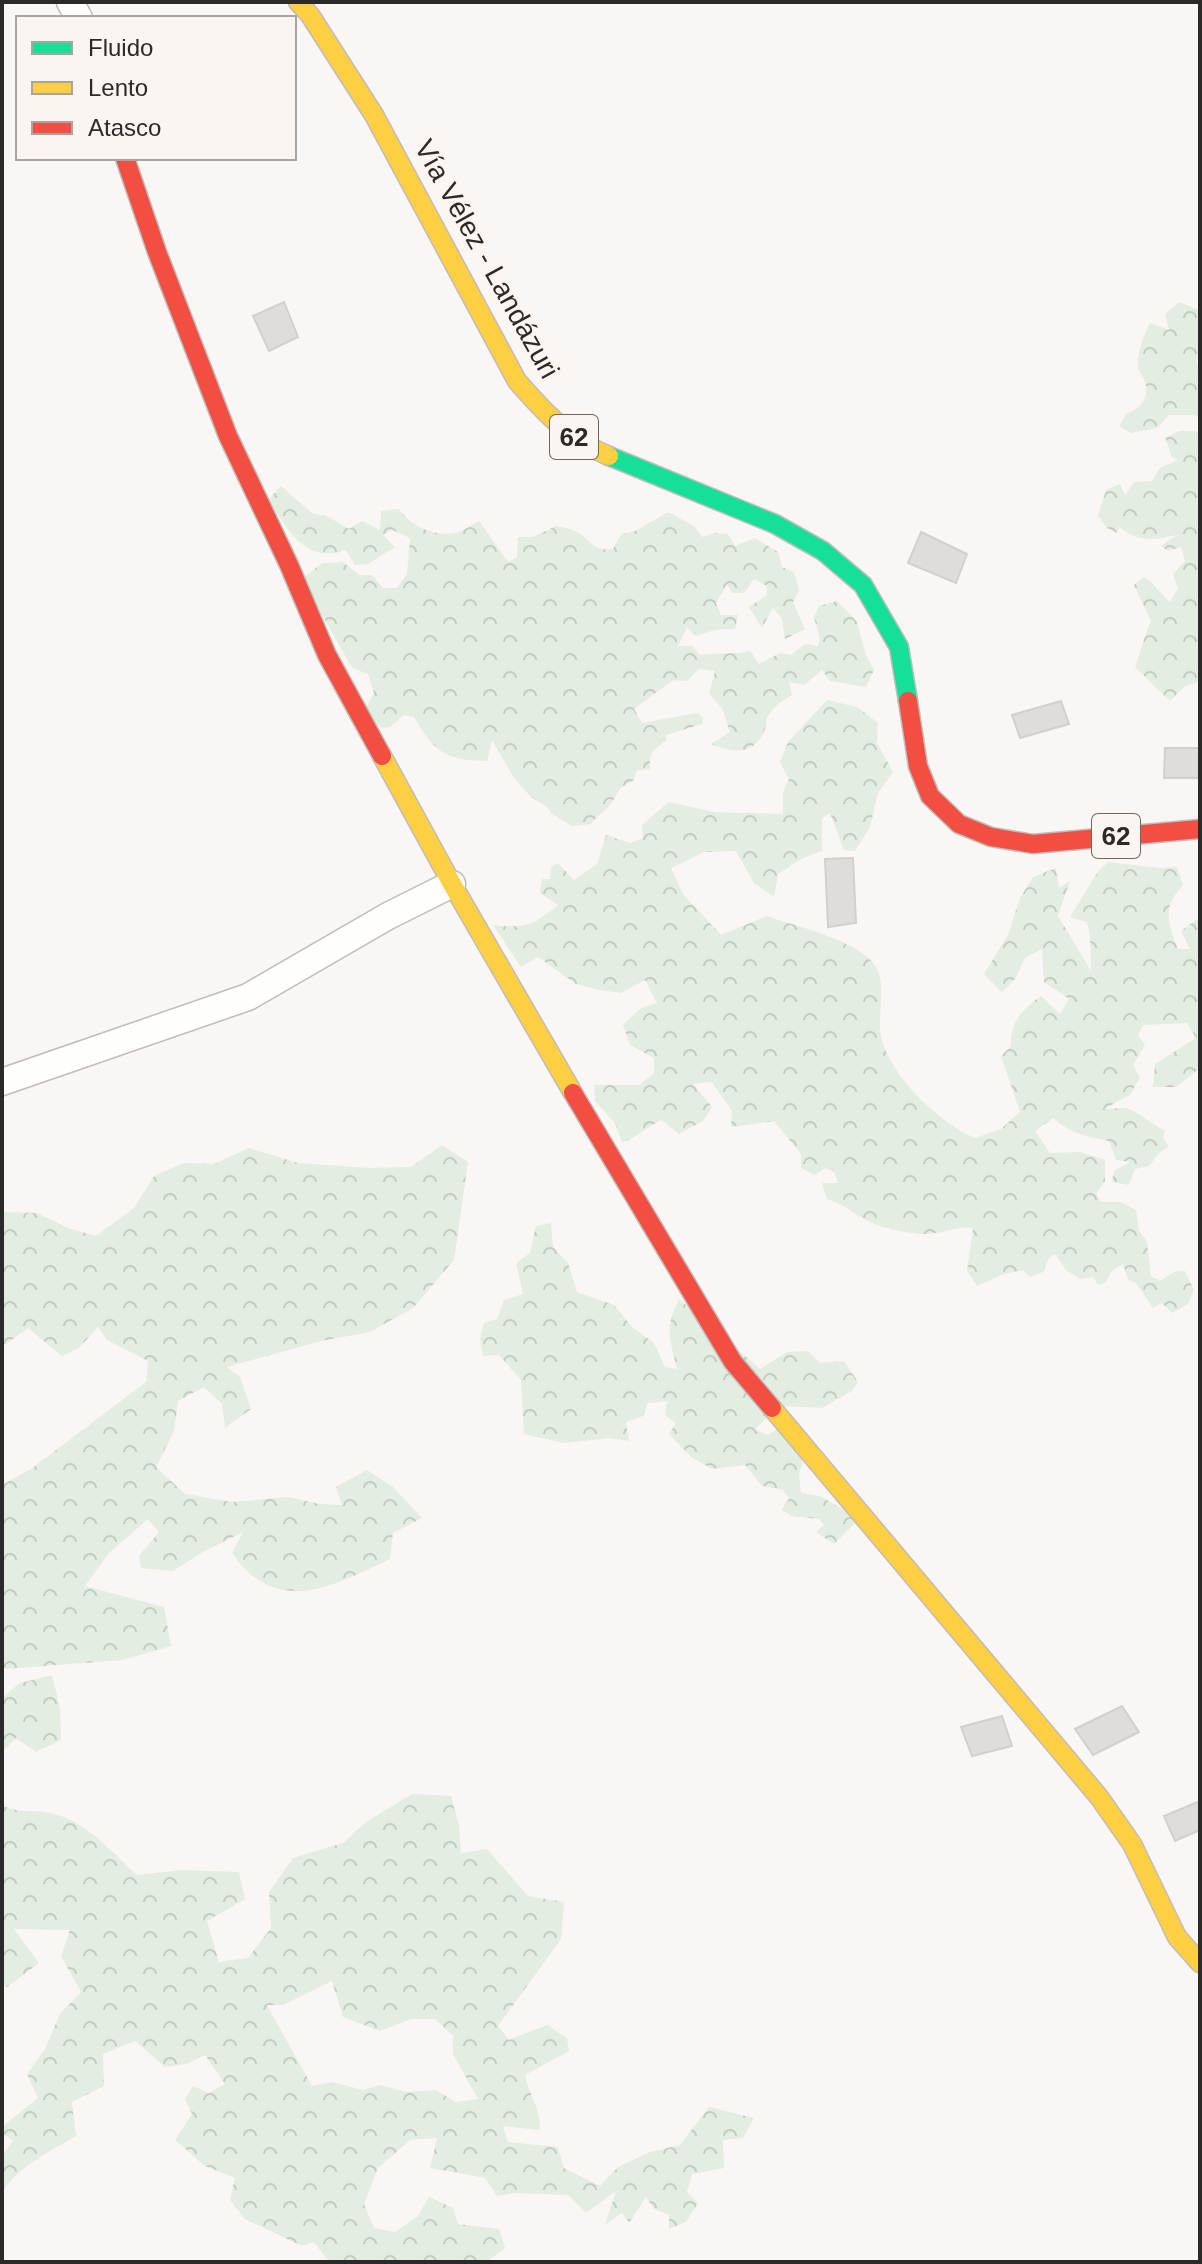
<svg xmlns="http://www.w3.org/2000/svg" width="1202" height="2264" font-family="Arial,sans-serif">
  <style>
    .forest { fill: url(#forest-crowns); fill-rule: evenodd }
    .building { fill: #dfdddc; stroke: #d2d0cf; stroke-width: 2 }
    .lines { fill: none; stroke-linecap: round; stroke-linejoin: round }
    .street-casing { stroke: #bfbcbb; stroke-width: 29 }
    .fast-casing { stroke: #bfbcbb; stroke-width: 21 }
    .slow-casing { stroke: #bfbcbb; stroke-width: 21 }
    .jam-casing { stroke: #bfbcbb; stroke-width: 21 }
    .street { stroke: #fefefd; stroke-width: 26 }
    .fast { stroke: #16e098; stroke-width: 18 }
    .slow { stroke: #ffcf43; stroke-width: 18 }
    .jam { stroke: #f24e42; stroke-width: 18 }
    .labels { text-anchor: middle; dominant-baseline: central; stroke-width: 7; stroke-linejoin: round; paint-order: stroke }
    .shield { fill: #fbf5f2; stroke: #6a6765; stroke-width: 2 }
    .shield-label { font-size: 26px; font-weight: bold; fill: #2c2a29 }
    .street-label { font-size: 28px; fill: #2c2a29; stroke: #fbf5f2 }
  </style>
  <defs>
    <pattern id="forest-crowns" width="20" height="18" patternUnits="userSpaceOnUse" patternTransform="scale(2)"><rect width="20" height="18" fill="#e4ede2"/><path d="M2 6a3 3 0 1 1 6 0M12 15a3 3 0 1 1 6 0" fill="none" stroke="#c4cbc2"/></pattern>
  </defs>
  <rect width="100%" height="100%" fill="#f9f6f4"/>
  <path class="forest" d="M1179,302L1199,310L1200,358L1196,361L1200,366V419L1194,415H1169L1157,428L1131,433L1119,426L1126,414C1142,408 1151,397 1144,379C1143,378 1138,369 1138,368C1136,354 1144,335 1150,323L1169,330L1165,314Z
    M1179,431H1195L1200,435V681L1184,687L1170,701L1135,667C1141,652 1144,636 1151,621L1134,585L1144,577C1156,584 1160,594 1170,602L1178,589L1173,574L1185,561L1181,547L1168,551L1161,546L1177,535C1155,539 1139,544 1120,527L1117,533L1107,528L1098,516L1106,490L1120,484L1125,495L1134,482L1152,481L1160,468L1178,460L1172,457L1165,438Z
    M281,486L313,514L327,516L349,529L362,521L380,530L381,511L399,509C411,526 434,537 455,533C463,531 472,525 479,521L508,562L517,557L518,537H533L556,526C562,527 571,529 577,532C591,540 593,552 613,549L621,534L635,531L668,512L694,526L702,537L714,533L728,534L735,546L755,538L778,552L782,567L794,572L799,590L793,602L805,629L785,639L782,619L773,607L762,628L749,607L767,595V586L754,579L744,593H732L727,584L716,603L721,615H738L735,629L715,630L695,636L687,627L678,646H692L700,655C718,652 733,655 750,651L759,664L780,653L791,655L805,644L818,646L820,639L814,617L819,606L837,601L857,622L866,655L874,670L866,687L830,681L822,670L804,685L789,682L792,695C783,700 773,707 768,716C764,724 768,721 765,729C755,756 733,753 711,744L730,732L722,708L709,694L715,671L699,669L687,681L673,680L634,709L642,723L698,713L703,718L702,724L666,735V741C653,749 649,753 650,769L637,771L633,781C616,789 620,791 610,805C605,812 596,816 591,824L572,826L552,814L547,807L531,797L514,778L492,740L487,761C445,760 435,753 414,717L404,715L390,727L382,728L363,714L374,693L368,674L352,668L302,579L322,563L343,562L359,575H372L383,588H397L407,574L410,538L392,530L383,535L395,547L368,564L355,565L346,550C306,565 286,529 269,499Z
    M827,700L857,707L878,723L877,743L893,772L878,793L870,827L855,851L844,850L830,813L822,818V851L803,858L778,874L774,897L754,883L736,851L704,852L671,868L683,894L721,935L767,916C796,927 862,940 877,969C886,985 877,1019 881,1036C889,1075 939,1123 975,1138L1001,1129L1020,1112L1001,1056L1011,1046C1010,1023 1022,1009 1041,996L1060,1014L1069,999L1044,982L1042,949L1025,958L1015,979L1002,992L984,974L1008,935L1020,898L1033,877L1056,868L1059,888L1070,881L1058,916L1091,971C1090,955 1092,938 1087,922L1070,917L1097,873L1108,862L1159,868L1177,867L1183,885C1162,908 1167,922 1178,949H1190L1181,931L1200,917V1068L1176,1087H1153L1155,1064L1196,1038L1187,1023L1143,1025L1138,1035L1145,1045L1133,1065L1140,1077L1130,1095L1104,1109C1110,1109 1118,1108 1124,1108C1139,1110 1150,1125 1165,1130L1163,1138L1169,1146L1158,1154L1149,1166L1135,1169L1129,1185L1112,1182L1114,1171L1130,1162L1116,1160L1109,1141C1087,1137 1070,1133 1053,1118L1035,1131L1050,1153L1080,1152L1105,1160V1181L1096,1194L1101,1202H1121L1136,1210L1139,1231L1147,1242L1151,1276L1160,1281L1174,1272L1185,1271L1194,1290L1188,1304L1172,1313L1162,1303L1153,1308L1136,1283L1128,1280L1123,1264L1112,1271L1105,1283L1098,1285L1093,1277L1080,1279L1066,1270L1055,1254L1049,1258L1043,1272L1030,1277L1023,1270L1004,1274L977,1286L967,1271L973,1228C957,1225 940,1235 922,1234C903,1232 883,1229 866,1220C851,1212 846,1205 827,1199L822,1183H838L835,1173L826,1168L814,1175L801,1168V1154L774,1121L731,1127L732,1111L712,1082L693,1084L712,1107L703,1121L679,1134L662,1120C647,1126 638,1138 622,1142L615,1123L595,1101L594,1085H639L654,1073V1058L630,1045L623,1025L641,1008L657,1003L645,980L621,993L599,990L576,984L538,957L521,967L493,925C526,929 533,925 558,905L540,893L542,879H550L551,867L558,863L574,880L597,864L606,835L630,843L643,838L642,825L669,802L713,812L783,814V792L789,779L780,762L788,742Z
    M442,1145L468,1162L454,1260L413,1308L370,1332L321,1341L227,1367L240,1377L251,1409L225,1428L222,1404L204,1387L178,1401L174,1431L156,1467L185,1494L233,1502L288,1497L320,1504L342,1505L336,1487L367,1470L393,1487L422,1518L393,1533L390,1559C333,1586 277,1618 232,1553L243,1532L203,1552L173,1571L141,1568L139,1556L159,1532L148,1519L109,1553L85,1586L164,1607L171,1646L122,1660L6,1669L2,1666V1485L31,1469L146,1382L148,1361L107,1340L98,1327L79,1348L62,1356L28,1328L2,1347V1212L37,1213L68,1228L96,1236L134,1208L154,1176L184,1163L214,1164L249,1148L298,1163L369,1168L411,1167Z
    M551,1223L553,1247L568,1263L577,1292L614,1305L632,1327L654,1343L665,1367L677,1369C670,1339 664,1328 679,1299L760,1369L787,1352L808,1351L820,1363L844,1361L858,1382L852,1391L822,1408L786,1406L769,1415L755,1430L768,1435L779,1428L806,1448L799,1475L801,1493L820,1496L859,1519L834,1544L816,1532L824,1525L819,1519L792,1516L782,1510L789,1498L783,1490L762,1486L745,1465L712,1469L691,1457L669,1434L676,1423L665,1415L667,1401L648,1403L643,1416L626,1422L629,1441L609,1438L564,1443L524,1434L521,1380L499,1355L483,1356L480,1338L484,1323L497,1319L504,1300L523,1294L516,1263L530,1253L536,1226Z
    M52,1675L60,1708L61,1740L36,1752L16,1738L2,1752V1698L20,1683Z
    M412,1794L451,1796L459,1826L461,1853L487,1849L528,1896L564,1902L561,1939L498,2026L509,2040L547,2025L567,2038L569,2051L525,2075C529,2095 541,2109 540,2130L503,2126L508,2142L558,2147L564,2168L600,2186L618,2167L650,2152L680,2145L709,2107L754,2118L743,2138L723,2140L724,2168L692,2174L687,2192L698,2203L686,2222L669,2229V2215L654,2209L646,2197L629,2223L622,2213L605,2225L616,2191L586,2213L568,2195L517,2193L497,2196L485,2178L430,2168L437,2138L410,2140L378,2168L364,2204L374,2228L395,2232L418,2216L429,2197L453,2208L458,2224L499,2229L505,2248L486,2262H334L326,2258L314,2242L302,2246L245,2219L230,2200L235,2178L205,2166L175,2140L192,2114L185,2099L193,2086L209,2093L225,2084L205,2055L187,2064L165,2067L135,2041L103,2054L104,2086L72,2102L76,2136C54,2149 10,2171 2,2195V2155L13,2141L2,2133V2127L38,2098L27,2074L45,2049L60,2014L81,1992L61,1956L70,1930L14,1929L39,1963L7,1987L2,1984V1805C16,1813 29,1810 45,1812C84,1818 109,1849 136,1875L183,1870L239,1872L245,1899L207,1921L219,1962L248,1958L271,1928L269,1892L293,1858L343,1843L366,1822ZM332,1981L343,2017L380,2031L411,2019H435L453,2036V2054L478,2099L456,2102L436,2090L406,2092L380,2085L363,2090L332,2082L312,2086L267,2005H283Z"/>
  <path class="building" d="M284,302L298,337L269,351L253,316Z
    M921,532L967,554L956,583L908,563Z
    M1061,701L1069,724L1020,738L1012,715Z
    M1165,748H1200V778H1164Z
    M853,858L856,923L828,927L825,859Z
    M1122,1706L1139,1732L1093,1755L1075,1729Z
    M1002,1716L1012,1746L972,1756L961,1727Z
    M1200,1801V1830L1175,1841L1164,1816Z"/>
  <g class="lines">
    <g class="street-casing">
      <path id="street" d="M70,2L79,18
        M2,1082L248,997L388,916L452,884"/>
    </g>
    <g class="fast-casing">
      <path id="fast" d="M609,456L775,524L823,551L863,585L899,647L908,701"/>
    </g>
    <g class="slow-casing">
      <path id="slow" d="M298,2L310,15L374,115L517,381C544,412 570,440 609,456
        M382,756L452,884L573,1093
        M772,1408L1099,1797L1132,1844L1177,1937L1200,1963"/>
    </g>
    <g class="jam-casing">
      <path id="jam" d="M125,158L157,252L228,436L289,565L327,655L382,756
        M908,701L918,766L930,796L959,824L991,837L1033,844L1200,829
        M573,1093L733,1362L772,1408"/>
    </g>
    <use href="#street" class="street"/>
    <use href="#fast" class="fast"/>
    <use href="#slow" class="slow"/>
    <use href="#jam" class="jam"/>
  </g>
  <g class="labels">
    <g class="shield">
      <rect x="550" y="415" width="48" height="44" rx="6"/>
      <rect x="1092" y="814" width="48" height="44" rx="6"/>
    </g>
    <g class="shield-label">
      <text x="574" y="437">62</text>
      <text x="1116" y="836">62</text>
    </g>
    <g class="street-label">
      <text transform="translate(487 259) rotate(61)">Vía Vélez - Landázuri</text>
    </g>
  </g>
  <rect width="1202" height="2264" fill="none" stroke="#2c2a29" stroke-width="8"/>
  <rect x="16" y="16" width="280" height="144" fill="#fbf5f2" stroke="#a8a4a2" stroke-width="2"/>
  <rect x="32" y="42" width="40" height="12" fill="#16e098" stroke="#a8a4a2" stroke-width="2"/>
  <text x="88" y="56" font-size="24" fill="#2c2a29">Fluido</text>
  <rect x="32" y="82" width="40" height="12" fill="#ffcf43" stroke="#a8a4a2" stroke-width="2"/>
  <text x="88" y="96" font-size="24" fill="#2c2a29">Lento</text>
  <rect x="32" y="122" width="40" height="12" fill="#f24e42" stroke="#a8a4a2" stroke-width="2"/>
  <text x="88" y="136" font-size="24" fill="#2c2a29">Atasco</text>
</svg>
